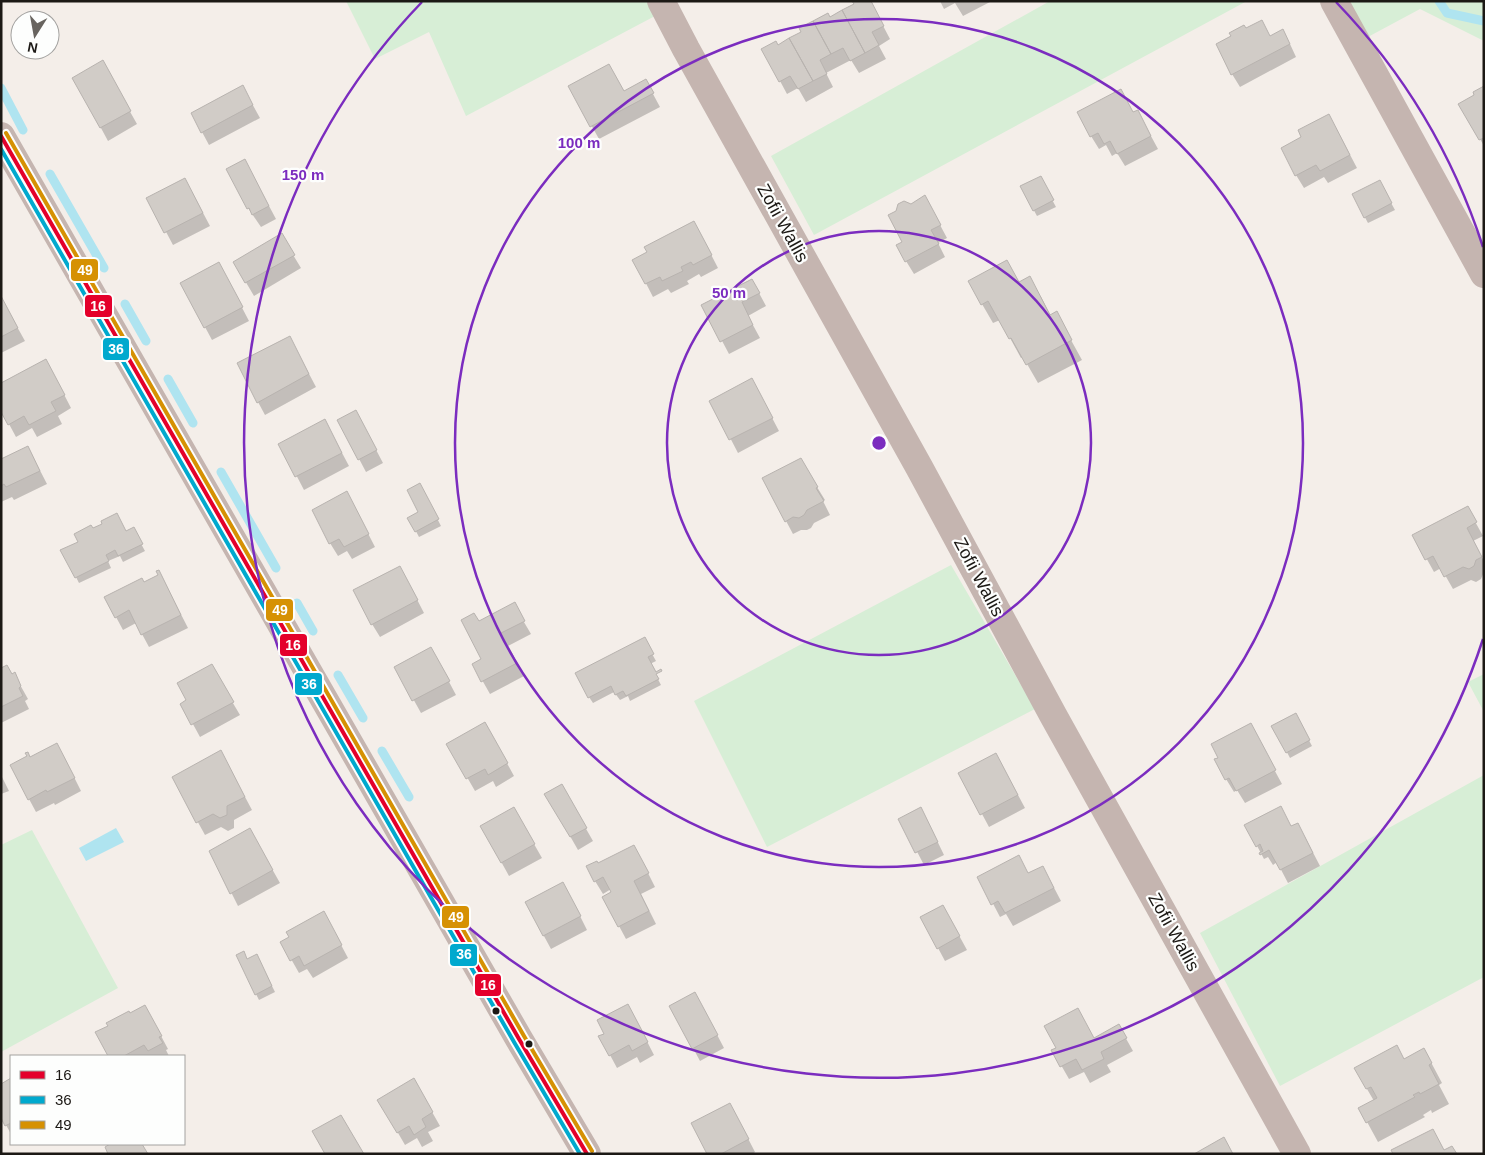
<svg xmlns="http://www.w3.org/2000/svg" width="1485" height="1155" font-family="Arial,sans-serif">
  <style>
    .green { fill: #d7eed6 }
    .water { fill: #afe4f0 }
    .shadow { fill: #0003 }
    .lines { fill: none; stroke-linecap: round; stroke-linejoin: round }
    .stream { stroke: #afe4f0; stroke-width: 9 }
    .building { fill: #d1ccc7; stroke: #b8b3af }
    .minor { stroke: #c5b5b0; stroke-width: 28 }
    .bus-1-casing { stroke: #fdfefd; stroke-width: 8 }
    .bus-2-casing { stroke: #fdfefd; stroke-width: 8 }
    .bus-3-casing { stroke: #fdfefd; stroke-width: 8 }
    .bus-1 { stroke: #e4002b; stroke-width: 4 }
    .bus-2 { stroke: #00a9ce; stroke-width: 4 }
    .bus-3 { stroke: #d69103; stroke-width: 4 }
    .ring { fill: none; stroke: #7b2cbf; stroke-width: 2.5 }
    .bus-dot { fill: #1c1915; stroke: #fdfefd; stroke-width: 2 }
    .labels { text-anchor: middle; dominant-baseline: central; stroke-width: 4.5; stroke-linejoin: round; paint-order: stroke }
    .street-label { font-size: 18px; fill: #1c1915; stroke: #fdfefd }
    .centre { fill: #7b2cbf; stroke: #fdfefd; stroke-width: 2.5 }
    .ring-label { font-size: 15px; text-anchor: middle; font-weight: bold; fill: #7b2cbf; stroke: #fdfefd; stroke-width: 4.5; stroke-linejoin: round; paint-order: stroke }
    .line-badge { stroke: #fdfefd; stroke-width: 2 }
    .badge-label { font-size: 14px; text-anchor: middle; font-weight: bold; fill: #fff }
  </style>
  <rect width="100%" height="100%" fill="#f4eee9"/>
  <path class="green" d="M346,1H647L655,16L466,116L429,32L375,59Z
    M1050,1H1247L814,235L771,156Z
    M1346,1H1484V41L1420,9L1366,38Z
    M951,565L1035,709L767,847L694,701Z
    M1484,674V712L1468,682Z
    M1484,775V977L1280,1086L1200,933Z
    M32,830L118,988L1,1052V845Z"/>
  <path class="water" d="M116,828L124,842L86,861L79,848Z"/>
  <path class="shadow" d="M870,1L890,39L879,46L886,59L859,73L851,60L826,73L833,87L806,102L798,88L787,94L780,81L777,46L830,18Z
    M940,1H989L990,2L963,16L955,3L944,9Z
    M1245,30L1290,44L1296,57L1240,87L1232,74Z
    M102,62L137,124L108,141L74,78Z
    M646,81L660,107L599,139L570,87L624,93Z
    M1484,87V146L1460,104L1476,95Z
    M250,100L260,118L209,145L202,132Z
    M1133,114L1145,125L1158,149L1125,166L1117,153L1112,156L1106,145L1099,149L1091,136Z
    M1336,128L1357,168L1328,183L1324,177L1304,188L1296,175Z
    M252,174L276,219L261,227L248,208Z
    M1040,177L1056,207L1037,216L1021,187Z
    M1379,181L1395,210L1368,223L1353,195Z
    M192,192L210,226L173,245L148,198Z
    M932,210L947,238L938,243L945,257L914,274L906,261L904,243Z
    M281,235L301,268L254,296L234,262Z
    M701,235L718,268L701,277L699,274L687,281L689,284L671,293L668,289L653,297L634,260Z
    M226,277L249,321L212,340L205,327Z
    M1019,283L1041,297L1051,316L1066,331L1082,360L1038,383L1023,357L1021,358L1000,320L993,323L982,304Z
    M759,293L766,306L748,316L760,338L729,354L703,305Z
    M1,298L25,341L1,353Z
    M297,351L316,387L265,415L258,402Z
    M53,373L71,408L58,416L62,424L37,437L32,428L16,437L9,424Z
    M759,393L779,431L738,453L711,401Z
    M339,421L363,425L383,463L366,472Z
    M332,434L349,466L304,490L280,444Z
    M28,447L47,484L14,500L12,497L1,502V460Z
    M763,478L817,487L825,500L823,501L830,515L814,523L811,528L807,530H801L793,534Z
    M420,485L441,526L419,537L409,518L420,513Z
    M354,506L375,547L352,559L347,551L338,556L330,543Z
    M1467,507L1483,536L1473,541L1484,561V572L1481,579L1476,582L1471,580L1453,589L1441,568L1434,572L1414,536Z
    M133,529L145,551L123,562L120,556L108,561L111,568L79,583L76,577L79,542L92,530L126,533Z
    M407,580L424,613L380,637L372,624Z
    M144,583L166,585L188,628L149,647L136,623L123,630L116,617Z
    M521,617L531,634L508,646L524,676L490,694L473,664L483,660L479,623Z
    M646,643L656,661L650,664L661,685L630,701L628,696L620,700L614,692L593,703L589,697Z
    M438,661L456,695L421,713L396,668Z
    M211,666L240,715L200,737L182,704L188,701Z
    M1,670L12,675L14,674L28,699L25,701L29,709L1,723Z
    M1295,714L1312,746L1290,758L1273,726Z
    M485,723L514,776L496,787L493,781L475,791L448,744Z
    M1257,738L1282,784L1245,803L1237,790L1234,792L1226,779Z
    M64,757L81,791L55,805L54,803L36,812L29,799L30,759Z
    M228,765L252,810L234,820V828L228,831L221,827L205,835L173,777Z
    M1003,767L1025,808L989,827L960,773Z
    M1,775L9,791L1,794Z
    M561,785L593,841L578,850L546,794Z
    M514,809L542,858L509,876L482,827Z
    M900,819L928,822L944,855L924,865Z
    M1246,825L1291,827L1305,837L1320,866L1288,883L1277,862L1273,865L1268,857L1264,859Z
    M250,830L280,883L238,906L211,852Z
    M641,859L655,887L641,894L656,924L626,939L619,926L611,889L603,894L595,881L598,864Z
    M1028,875L1050,880L1061,901L1013,926L1006,914L1000,917L979,877Z
    M570,896L587,930L551,949L526,903Z
    M950,919L967,950L945,961L938,948Z
    M331,926L348,958L313,978L307,969L299,973L282,943Z
    M247,960L260,962L275,992L259,1000L256,994Z
    M702,1006L724,1048L700,1061L693,1048Z
    M635,1018L654,1055L640,1063L637,1057L617,1068L610,1055Z
    M152,1019L168,1049L166,1050L169,1056H110L97,1033Z
    M1119,1026L1133,1051L1107,1065L1111,1072L1090,1083L1084,1072L1069,1079L1053,1051L1094,1039Z
    M1424,1049L1442,1083L1439,1085L1449,1104L1432,1113L1431,1110L1423,1115L1425,1117L1378,1142L1360,1109L1374,1101L1367,1089Z
    M11,1080V1134L1,1116V1085Z
    M414,1080L440,1126L428,1132L433,1141L422,1147L417,1138L405,1145L379,1100Z
    M737,1117L755,1152L753,1154H708Z"/>
  <g class="lines">
    <path class="stream" d="M1439,1L1447,13L1484,21
      M1,88L23,130
      M50,174L104,268
      M125,304L146,341
      M168,379L193,423
      M221,472L276,568
      M297,603L313,631
      M338,675L363,718
      M382,751L409,797"/>
  </g>
  <path class="building" d="M852,1H871L884,26L872,32L879,45L865,53L842,10L854,4Z
    M842,10L865,53L850,61L843,48L831,54L813,21L828,13L830,17Z
    M1262,20L1270,36L1283,29L1290,44L1231,75L1216,44L1231,36L1229,33L1244,25L1246,28Z
    M813,21L831,54L820,60L827,74L813,81L789,38L801,32L799,28Z
    M789,38L813,81L798,89L790,76L779,82L761,49L776,41L778,45Z
    M103,60L131,111L100,128L72,78Z
    M609,64L624,91L646,79L654,93L590,127L568,86Z
    M243,85L253,105L201,133L191,113Z
    M1484,86V138L1479,140L1458,104L1474,95L1473,92Z
    M1121,89L1133,112L1138,110L1151,136L1117,154L1110,141L1104,144L1098,133L1090,137L1077,112Z
    M1329,114L1350,155L1320,171L1316,165L1295,176L1281,148L1301,137L1298,130Z
    M245,159L269,206L252,215L249,208L247,209L226,169Z
    M1041,176L1054,200L1033,211L1020,186Z
    M185,178L203,213L164,233L146,198Z
    M1380,180L1392,203L1364,218L1352,194Z
    M925,195L941,225L931,230L939,244L905,262L896,245L902,242L888,215L896,211L898,204L904,201L911,204Z
    M694,221L712,255L693,265L691,262L681,267L683,271L662,281L660,277L645,284L632,260L647,252L644,247Z
    M282,233L295,255L245,283L233,262Z
    M1007,260L1019,282L1030,276L1050,315L1057,311L1072,340L1026,365L1011,338L1009,339L988,301L981,305L968,281Z
    M219,262L243,307L204,328L180,283Z
    M752,279L760,293L742,302L753,325L720,342L701,305Z
    M1,296L18,328L1,337Z
    M290,336L309,374L257,403L237,363Z
    M46,359L65,395L51,402L56,411L29,425L24,416L8,425L1,412V383Z
    M752,378L773,418L729,440L709,401Z
    M356,410L377,450L358,460L337,420Z
    M325,419L342,453L295,477L278,444Z
    M28,446L40,471L6,487L4,484L1,486V459Z
    M801,458L818,487L816,488L824,501L807,510L804,515L799,518L793,517L785,522L762,478Z
    M420,483L439,519L415,532L407,518L418,512L407,490Z
    M347,491L369,534L344,547L339,539L329,544L312,510Z
    M1468,506L1477,522L1467,528L1482,557L1476,560L1474,566L1469,569L1463,567L1444,577L1433,556L1425,560L1412,535Z
    M117,513L126,531L134,527L143,544L118,556L115,550L106,555L109,561L75,578L60,550L78,542L74,534L91,525L93,528L102,524L101,521Z
    M400,566L418,600L371,625L353,590Z
    M159,570L181,615L141,635L129,610L115,618L104,597L142,578L144,582L158,575L156,571Z
    M515,602L525,621L501,633L517,663L481,682L472,664L481,659L461,620L474,613L479,621Z
    M645,637L654,654L648,657L656,672L661,669L662,671L656,674L659,679L626,696L623,691L615,695L611,686L588,698L575,673Z
    M431,647L450,681L412,701L394,667Z
    M212,664L234,702L191,725L180,704L186,700L177,683Z
    M7,665L12,674L15,672L21,686L19,688L23,696L1,707V668Z
    M1296,713L1310,740L1286,753L1271,726Z
    M485,722L508,763L488,775L485,769L466,779L446,744Z
    M1251,723L1276,770L1236,791L1229,778L1225,780L1214,759L1218,758L1211,744Z
    M57,743L75,778L47,792L46,790L28,800L10,765L27,756L25,753L28,752L30,757Z
    M221,750L245,797L227,806V815L220,818L213,814L196,823L172,777Z
    M996,753L1018,795L980,815L958,773Z
    M562,784L587,828L570,837L544,794Z
    M1281,806L1291,826L1298,823L1313,853L1280,870L1269,850L1260,855L1259,853L1263,851L1260,844L1256,847L1244,825Z
    M514,807L535,844L501,863L480,826Z
    M921,807L938,842L915,853L898,819Z
    M250,828L273,870L230,894L209,851Z
    M634,845L649,873L634,881L649,911L618,927L602,897L611,892L603,877L594,882L586,866L597,861L598,863Z
    M1019,855L1028,873L1043,866L1054,888L1005,913L998,901L991,905L977,877Z
    M563,882L581,916L543,936L525,902Z
    M943,905L960,936L937,949L920,917Z
    M324,911L342,945L304,966L299,956L290,961L280,942L289,937L286,932Z
    M244,951L247,959L257,954L272,986L255,995L236,955Z
    M695,992L718,1035L692,1049L669,1006Z
    M628,1004L648,1042L632,1051L629,1045L609,1056L598,1036L604,1034L597,1020Z
    M145,1005L162,1036L159,1037L163,1043L148,1051L144,1045L124,1056H108L95,1032L108,1026L106,1023L129,1011L130,1013Z
    M1078,1008L1094,1038L1119,1024L1127,1038L1101,1052L1104,1059L1082,1070L1076,1059L1060,1067L1051,1050L1056,1048L1044,1026Z
    M1397,1045L1404,1059L1424,1048L1432,1063L1429,1065L1439,1084L1420,1094L1419,1092L1413,1095L1415,1097L1366,1123L1358,1108L1377,1098L1371,1087L1366,1089L1354,1068Z
    M11,1078V1123L5,1126L1,1118V1084Z
    M414,1078L433,1112L422,1119L426,1127L414,1135L409,1126L397,1133L377,1100Z
    M730,1103L749,1139L721,1154H707L691,1123Z
    M341,1115L364,1154H325L312,1131Z
    M1433,1129L1444,1150L1452,1146L1457,1154H1393L1391,1150Z
    M1224,1137L1233,1154H1194Z
    M110,1144H142L148,1154H108L105,1147Z"/>
  <g class="lines">
    <path class="minor" d="M661,1L686,49L919,467L1053,715L1297,1154
      M1334,1L1484,274
      M1,136L519,1039L587,1154"/>
    <g class="bus-1-casing">
      <path id="bus-1" d="M1,136L519,1039L587,1154"/>
    </g>
    <g class="bus-2-casing">
      <path id="bus-2" d="M1,149L514,1042L580,1154"/>
    </g>
    <g class="bus-3-casing">
      <path id="bus-3" d="M6,133L524,1036L592,1151"/>
    </g>
    <use href="#bus-1" class="bus-1"/>
    <use href="#bus-2" class="bus-2"/>
    <use href="#bus-3" class="bus-3"/>
  </g>
  <g class="ring">
    <circle cx="879" cy="443" r="212"/>
    <circle cx="879" cy="443" r="424"/>
    <path d="M1483 639A635 635 0 1 1 422 2M1336 2A635 635 0 0 1 1483 247"/>
  </g>
  <g class="bus-dot">
    <circle cx="496" cy="1011" r="4.5"/>
    <circle cx="529" cy="1044" r="4.5"/>
  </g>
  <g class="labels">
    <g class="street-label">
      <text transform="translate(783 223) rotate(61)">Zofii Wallis</text>
      <text transform="translate(979 577) rotate(62)">Zofii Wallis</text>
      <text transform="translate(1174 932) rotate(61)">Zofii Wallis</text>
    </g>
  </g>
  <circle cx="879" cy="443" r="8" class="centre"/>
  <g class="ring-label">
    <text x="579" y="148">100 m</text>
    <text x="303" y="180">150 m</text>
    <text x="729" y="298">50 m</text>
  </g>
  <g class="line-badge">
    <rect x="70" y="258" width="29" height="24" rx="5" fill="#d69103"/>
    <rect x="84" y="294" width="29" height="24" rx="5" fill="#e4002b"/>
    <rect x="102" y="337" width="28" height="24" rx="5" fill="#00a9ce"/>
    <rect x="265" y="598" width="29" height="24" rx="5" fill="#d69103"/>
    <rect x="279" y="633" width="29" height="24" rx="5" fill="#e4002b"/>
    <rect x="294" y="672" width="29" height="24" rx="5" fill="#00a9ce"/>
    <rect x="441" y="905" width="29" height="24" rx="5" fill="#d69103"/>
    <rect x="449" y="943" width="29" height="24" rx="5" fill="#00a9ce"/>
    <rect x="474" y="973" width="28" height="24" rx="5" fill="#e4002b"/>
  </g>
  <g class="badge-label">
    <text x="85" y="275">49</text>
    <text x="98" y="311">16</text>
    <text x="116" y="354">36</text>
    <text x="280" y="615">49</text>
    <text x="293" y="650">16</text>
    <text x="309" y="689">36</text>
    <text x="456" y="922">49</text>
    <text x="464" y="959">36</text>
    <text x="488" y="990">16</text>
  </g>
  <rect width="1485" height="1155" fill="none" stroke="#1c1915" stroke-width="5"/>
  <rect x="10" y="1055" width="175" height="90" fill="#fdfefd" stroke="#a3a2a0"/>
  <rect x="20" y="1071" width="25" height="8" fill="#e4002b" stroke="#a3a2a0"/>
  <text x="55" y="1080" font-size="15" fill="#1c1915">16</text>
  <rect x="20" y="1096" width="25" height="8" fill="#00a9ce" stroke="#a3a2a0"/>
  <text x="55" y="1105" font-size="15" fill="#1c1915">36</text>
  <rect x="20" y="1121" width="25" height="8" fill="#d69103" stroke="#a3a2a0"/>
  <text x="55" y="1130" font-size="15" fill="#1c1915">49</text>
  <g transform="translate(35 35) rotate(191)"><circle r="24" fill="#fdfefd" stroke="#a3a2a0"/>
  <path d="M0-4L9 19L0 12L-9 19Z" fill="#68645f"/>
  <text y="-8" font-size="14" font-weight="bold" text-anchor="middle" fill="#1c1915">N</text>
  </g>
</svg>
